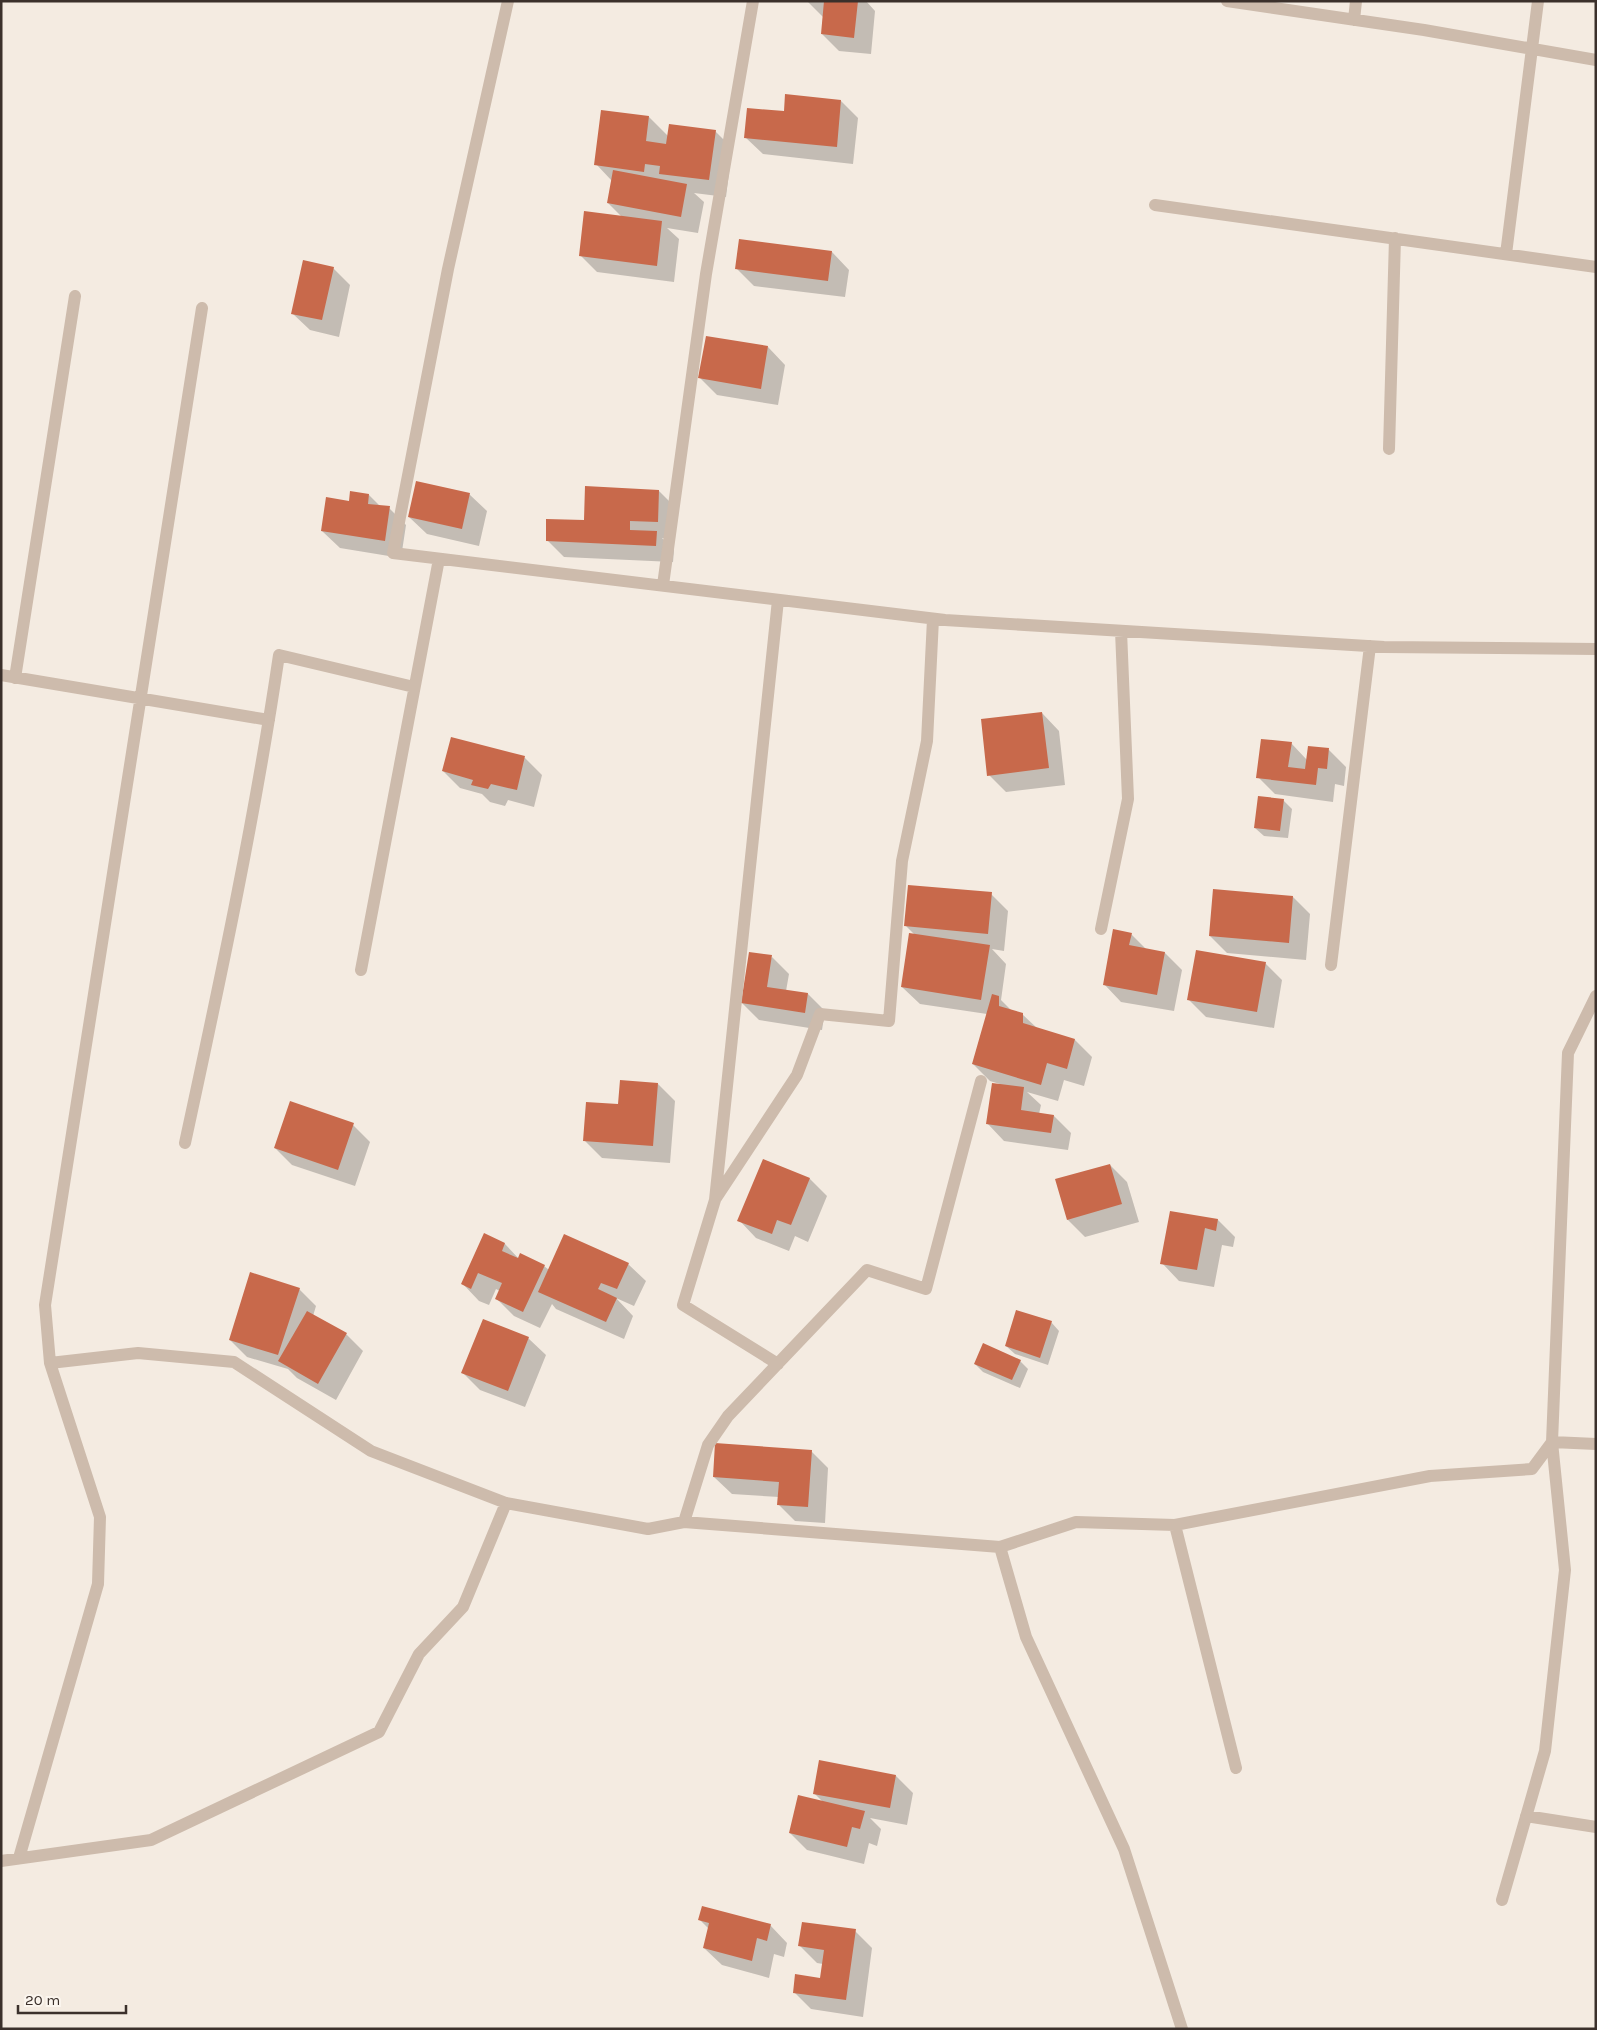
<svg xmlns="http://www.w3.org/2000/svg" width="1597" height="2030" font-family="Karla,sans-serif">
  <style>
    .shadow { fill: #0003 }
    .building { fill: #c8694b }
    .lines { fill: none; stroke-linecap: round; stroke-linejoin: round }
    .minor { stroke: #cdbbac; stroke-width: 12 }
  </style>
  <rect width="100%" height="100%" fill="#f4ebe1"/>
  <path class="shadow" d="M807,1H866L875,11L871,54L839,51L822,34L823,17Z
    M841,101L858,118L853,164L763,154L745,137L785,113Z
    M603,111L649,117L668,136L715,131L732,148L726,197L694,193L704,202L698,233L667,228L679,239L674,282L597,272L580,255L622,217L608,203L612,181L596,164Z
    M741,241L832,252L849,270L845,297L754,286L737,269Z
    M333,268L350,285L339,337L310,330L292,313Z
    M768,347L785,365L778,405L717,395L700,378Z
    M659,491L676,508L675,539L662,538L674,550L673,562L564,557L547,540L585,521Z
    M469,494L487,511L479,546L427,534L409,517Z
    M369,495L380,506L389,508L406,525L401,558L340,548L322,531L350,503Z
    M1042,713L1059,731L1065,785L1006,792L989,775Z
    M452,739L525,758L542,775L534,807L508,800L505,806L490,802L482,794L460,788L443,771Z
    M1291,743L1307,760L1309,747L1329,750L1346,767L1344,786L1335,784L1333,802L1275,794L1258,777Z
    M1283,800L1292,809L1288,838L1264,836L1255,828Z
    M991,894L1008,911L1004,951L992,949L1006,964L1001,1000L1012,1011L1022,1014L1038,1029L1075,1040L1092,1057L1084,1086L1064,1080L1058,1101L1027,1092L1041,1105L1039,1114L1054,1116L1071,1133L1068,1150L1004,1141L987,1123L1000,1084L990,1081L973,1064L987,1014L920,1004L902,987L915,935L906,926Z
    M1293,897L1310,914L1306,960L1227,953L1210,936Z
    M1131,934L1147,950L1165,953L1182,970L1174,1011L1121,1002L1104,984Z
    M772,957L789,974L786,991L808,994L825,1011L822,1030L759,1020L742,1003Z
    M1265,963L1282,980L1274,1028L1206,1017L1189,1000Z
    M658,1084L675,1101L670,1163L602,1158L585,1141L619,1106Z
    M353,1125L370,1142L355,1186L292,1165L275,1148Z
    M764,1160L810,1179L827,1196L808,1242L795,1236L789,1251L756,1238L739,1220Z
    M1110,1165L1127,1182L1139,1222L1085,1237L1068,1220L1057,1180Z
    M1171,1212L1218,1220L1235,1237L1233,1247L1222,1245L1214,1287L1179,1281L1162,1263Z
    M484,1235L505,1244L519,1259L544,1266L549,1270L628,1264L646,1281L634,1306L616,1298L633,1316L624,1339L556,1309L552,1304L540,1328L514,1316L496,1298L500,1291L496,1289L489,1305L479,1301L462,1283Z
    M299,1289L316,1306L313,1316L346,1334L363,1351L336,1400L297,1378L288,1369L247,1357L230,1340Z
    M1051,1322L1059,1331L1048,1365L1015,1354L1006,1346Z
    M528,1338L546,1355L525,1407L480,1390L463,1373Z
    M1020,1361L1028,1369L1020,1388L983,1372L975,1364Z
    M811,1451L828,1468L825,1523L795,1521L778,1504L779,1497L732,1494L714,1477Z
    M820,1762L896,1776L913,1793L907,1825L870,1818L881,1829L877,1846L869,1843L864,1864L807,1850L790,1833L823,1802L814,1793Z
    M700,1920L770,1925L787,1943L784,1957L774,1954L769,1978L722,1965L704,1948L709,1929Z
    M855,1931L872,1948L863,2017L811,2009L794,1992L821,1980L823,1964L817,1963L800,1946Z"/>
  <path class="building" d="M824,1H858L854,38L821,34Z
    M785,94L841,100L837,147L744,138L747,108L784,111Z
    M601,110L649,116L646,141L666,144L669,124L716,130L709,180L659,174L660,166L645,164L644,172L594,165Z
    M613,170L687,184L681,217L607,203Z
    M584,211L662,221L657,266L579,256Z
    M739,239L832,251L828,281L735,269Z
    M303,260L334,267L322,320L291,314Z
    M706,336L768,346L761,389L698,378Z
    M416,481L470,493L462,529L408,517Z
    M585,486L659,490L658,522L630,521V530L657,531L656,546L546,541V519L584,520Z
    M350,491L369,494L368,504L390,506L385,541L321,531L326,497L349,501Z
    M1042,712L1049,768L987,776L981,719Z
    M451,737L525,756L517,790L491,784L488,789L471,785L473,780L442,771Z
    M1261,739L1292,742L1288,767L1305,769L1308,746L1329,748L1327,769L1318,768L1316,785L1256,778Z
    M1258,796L1284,799L1280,831L1254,828Z
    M908,885L992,892L988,934L904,926Z
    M1213,889L1293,896L1289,943L1209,936Z
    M1113,929L1132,933L1129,945L1165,952L1157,995L1103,985Z
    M909,933L990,945L981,1000L901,987Z
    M1196,950L1266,962L1257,1012L1187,1000Z
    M749,952L772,955L767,987L808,993L805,1013L741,1003Z
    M992,994L999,996V1006L1023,1013V1023L1075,1039L1067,1069L1047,1063L1041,1085L972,1064Z
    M620,1080L658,1083L653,1146L583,1141L586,1102L618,1104Z
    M992,1083L1024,1087L1021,1110L1054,1115L1051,1133L986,1124Z
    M290,1101L354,1123L338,1170L274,1148Z
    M763,1159L810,1178L791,1225L777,1220L772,1234L737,1221Z
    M1110,1164L1122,1204L1067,1220L1055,1179Z
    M1170,1211L1218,1219L1216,1231L1205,1228L1197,1270L1160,1264Z
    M484,1233L505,1243L502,1251L518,1258L520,1253L545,1265L523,1312L495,1299L502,1283L478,1273L471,1289L461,1284Z
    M564,1234L629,1263L617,1289L601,1283L598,1289L617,1298L606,1322L538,1292Z
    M250,1272L300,1288L278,1355L229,1340Z
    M1016,1310L1052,1321L1040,1358L1005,1346Z
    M307,1311L347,1333L318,1384L278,1361Z
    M483,1319L529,1337L508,1391L461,1373Z
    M983,1343L1021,1360L1012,1380L974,1364Z
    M715,1443L812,1450L808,1507L777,1505L779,1482L713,1477Z
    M819,1760L896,1775L890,1808L813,1794Z
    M798,1795L865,1811L860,1829L852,1827L847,1847L789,1833Z
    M702,1906L771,1924L767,1941L757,1938L752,1961L703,1948L709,1923L698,1920Z
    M802,1922L856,1929L846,2000L793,1993L795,1974L820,1978L824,1950L798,1946Z"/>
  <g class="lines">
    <path class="minor" d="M508,1L448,269L393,553L945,620L1384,647L1596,649
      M1227,1L1424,30L1596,60
      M1354,20L1356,1
      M1155,205L1596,267
      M1506,254L1538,1
      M1389,449L1395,238
      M663,585L706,274L753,1
      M1,675L269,720
      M15,678L75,296
      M1101,929L1128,799L1121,631
      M1331,965L1370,646
      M361,970L439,559
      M185,1143C220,981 255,818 279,655L414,687
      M716,1198L797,1075L820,1014L889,1021L902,861L927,741L933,619
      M50,1363L138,1353L234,1362L371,1451L506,1503L648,1529L684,1522L1000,1547L1076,1522L1175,1525L1430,1476L1532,1469L1552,1442
      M778,1364L683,1305L715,1200L778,600
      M1552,1442L1596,1444
      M684,1522L708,1445L728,1416L867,1270L926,1289L981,1081
      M1175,1525L1236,1768
      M1000,1547L1026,1637L1124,1849L1182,2029
      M1526,1816L1596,1827
      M19,1858L98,1584L100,1517L50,1363L45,1305L202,308
      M1,1861L151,1840L379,1732L419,1654L463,1607L506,1503
      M1502,1900L1545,1751L1565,1570L1552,1442L1568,1053L1596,996"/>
  </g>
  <rect width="1597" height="2030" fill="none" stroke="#3b302b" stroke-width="5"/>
  <path d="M18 2005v8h108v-8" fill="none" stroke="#3b302b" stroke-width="2.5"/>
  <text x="25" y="2005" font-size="15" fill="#3b302b" stroke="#fbf5ee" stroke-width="4" paint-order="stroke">20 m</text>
</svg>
